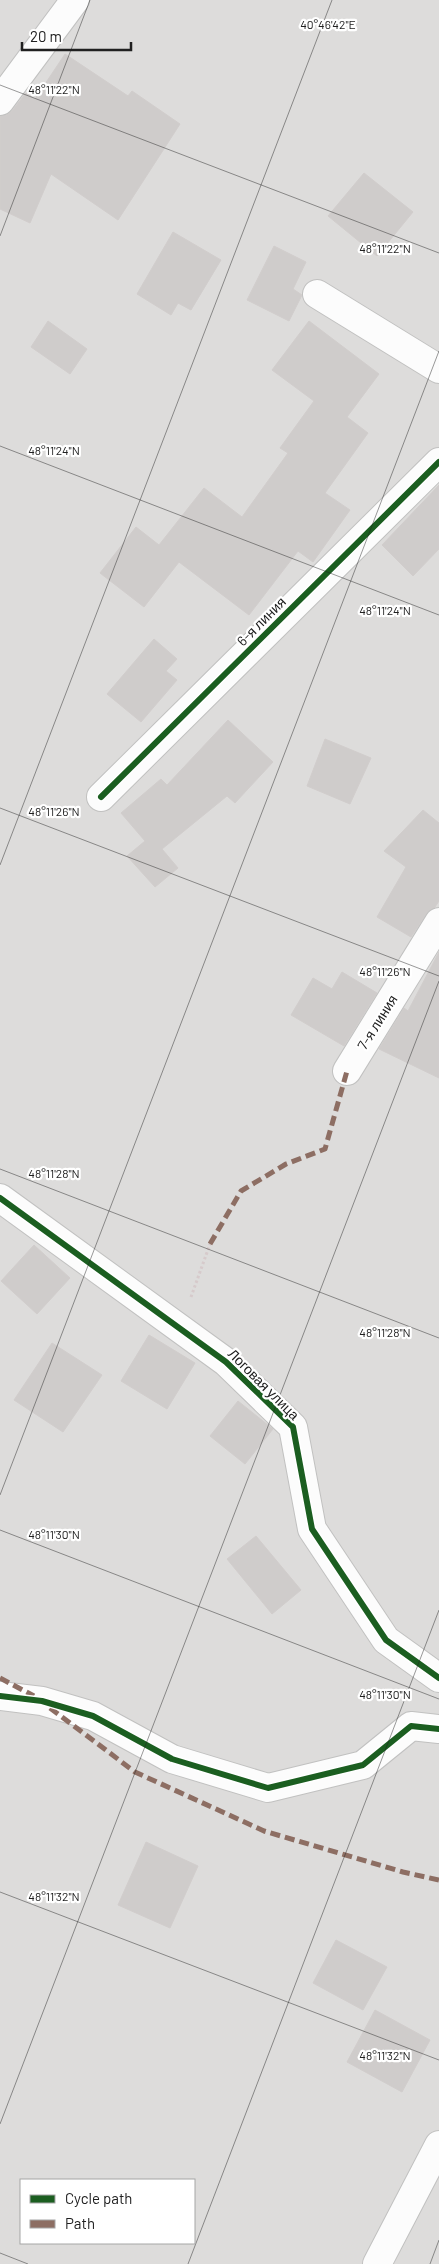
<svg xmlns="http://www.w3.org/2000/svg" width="439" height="2264" font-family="Barlow,sans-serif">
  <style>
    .residential { fill: #dddcdb; fill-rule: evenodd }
    .building { fill: #cfcccb; stroke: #d1cdcc }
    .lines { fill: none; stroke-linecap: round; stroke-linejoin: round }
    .minor-casing { stroke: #c1c1c0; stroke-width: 30 }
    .path { stroke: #d6cacb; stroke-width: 3; stroke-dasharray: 2.5 2.5; stroke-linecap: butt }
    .minor { stroke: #fcfcfc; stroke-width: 28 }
    .quiet { stroke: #8d6e63; stroke-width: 5; stroke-dasharray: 10 5; stroke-linecap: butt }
    .cycleway-casing { stroke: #fff; stroke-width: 9 }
    .cycleway { stroke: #1b5e20; stroke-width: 6 }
    .ticks { fill: none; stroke: #202020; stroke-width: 1; stroke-opacity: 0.45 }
    .labels { text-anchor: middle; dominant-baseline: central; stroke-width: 4.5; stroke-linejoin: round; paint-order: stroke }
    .street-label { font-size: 14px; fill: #202020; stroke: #fff }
    .ticks-label { font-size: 12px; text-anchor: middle; fill: #202020; stroke: #fff; stroke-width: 4.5; stroke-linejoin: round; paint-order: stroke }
  </style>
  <rect width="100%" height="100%" fill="#eeecea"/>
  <path class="residential" d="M0,0H439V2264H0ZM21,2180H194V2243H21Z"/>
  <path class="building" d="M65,54L128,96L132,91L180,124L118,220L51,174L30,223L0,209V116L7,115L12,111L26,93L35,99Z
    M364,173L413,212L377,256L328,216Z
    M173,232L221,260L191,310L178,303L171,315L137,294Z
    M274,246L306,262L293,289L302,295L289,321L247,300Z
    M48,321L87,349L70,374L31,347Z
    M309,321L379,374L347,417L368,433L325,493L350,510L313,562L298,551L249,615L179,562L144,607L100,573L136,527L159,545L204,488L242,517L288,453L280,448L314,401L272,370Z
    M439,485V549L413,576L382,545Z
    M154,639L177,659L166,671L177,680L141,722L107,694Z
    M228,720L273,762L235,803L227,796L162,849L178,868L155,887L127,856L145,841L121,813L161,779L167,785Z
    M325,739L371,758L350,804L307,786Z
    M423,810L439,823V901L435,907L426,914L411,937L377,917L406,867L384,851Z
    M439,952V1078L379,1049L404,1008L408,1011Z
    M342,972L377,993L344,1046L291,1015L313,978L332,989Z
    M34,1245L70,1278L37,1314L1,1281Z
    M149,1335L195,1363L167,1409L121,1381Z
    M52,1343L102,1375L63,1432L14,1400Z
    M238,1401L273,1429L245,1464L210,1436Z
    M256,1536L301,1590L272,1614L227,1559Z
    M146,1842L198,1866L170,1928L118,1905Z
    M336,1940L387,1967L363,2010L313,1983Z
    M375,2010L430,2040L402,2092L347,2062Z"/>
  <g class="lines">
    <g class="minor-casing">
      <path id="minor" d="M0,101L75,0
        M317,294L439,369
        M101,797L439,462
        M347,1071L439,922
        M0,1198L226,1362L293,1427L312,1529L386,1640L439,1678
        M0,1696L42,1701L93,1716L172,1759L268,1788L363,1765L411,1726L439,1729
        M377,2264L439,2145"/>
    </g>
    <path class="path" d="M191,1297L210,1244"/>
    <use href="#minor" class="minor"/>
    <path class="quiet" d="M210,1244L241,1191L286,1164L325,1149L347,1071
      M0,1678L34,1696
      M50,1708L135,1772L264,1831L403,1872L439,1880"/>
    <g class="cycleway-casing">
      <path id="cycleway" d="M101,797L439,462
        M0,1198L226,1362L293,1427L312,1529L386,1640L439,1678
        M0,1696L42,1701L93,1716L172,1759L268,1788L363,1765L411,1726L439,1729"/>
    </g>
    <use href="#cycleway" class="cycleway"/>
  </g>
  <path class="ticks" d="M0,85L439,253M0,236L90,0M0,446L439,615M0,808L439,976M0,865L332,0M0,1169L439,1338M0,1495L439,351M0,1530L439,1699M0,1892L439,2060M0,2124L439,981M0,2253L28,2264M188,2264L439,1610M430,2264L439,2240"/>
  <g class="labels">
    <g class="street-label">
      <text transform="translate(261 621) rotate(-45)">6-я линия</text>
      <text transform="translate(377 1022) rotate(-58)">7-я линия</text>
      <text transform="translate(264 1384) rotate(45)">Логовая улица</text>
    </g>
  </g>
  <g class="ticks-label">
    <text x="328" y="29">40°46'42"E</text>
    <text x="54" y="94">48°11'22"N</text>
    <text x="385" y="253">48°11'22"N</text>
    <text x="54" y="455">48°11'24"N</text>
    <text x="385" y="615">48°11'24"N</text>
    <text x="54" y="816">48°11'26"N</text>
    <text x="385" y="976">48°11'26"N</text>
    <text x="54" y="1178">48°11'28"N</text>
    <text x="385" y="1337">48°11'28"N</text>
    <text x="54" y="1539">48°11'30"N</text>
    <text x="385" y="1699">48°11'30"N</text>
    <text x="54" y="1901">48°11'32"N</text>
    <text x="385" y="2060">48°11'32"N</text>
  </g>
  <rect x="20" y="2179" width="175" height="65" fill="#ffffff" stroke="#a6a6a6"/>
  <rect x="30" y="2195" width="25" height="8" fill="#1b5e20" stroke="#a6a6a6"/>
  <text x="65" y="2204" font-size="15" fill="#202020">Cycle path</text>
  <rect x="30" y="2220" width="25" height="8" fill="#8d6e63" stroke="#a6a6a6"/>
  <text x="65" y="2229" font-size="15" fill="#202020">Path</text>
  <path d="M22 42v8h109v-8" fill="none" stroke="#202020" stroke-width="2.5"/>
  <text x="30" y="42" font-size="15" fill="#202020" stroke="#ffffff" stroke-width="4" paint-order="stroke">20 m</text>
</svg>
